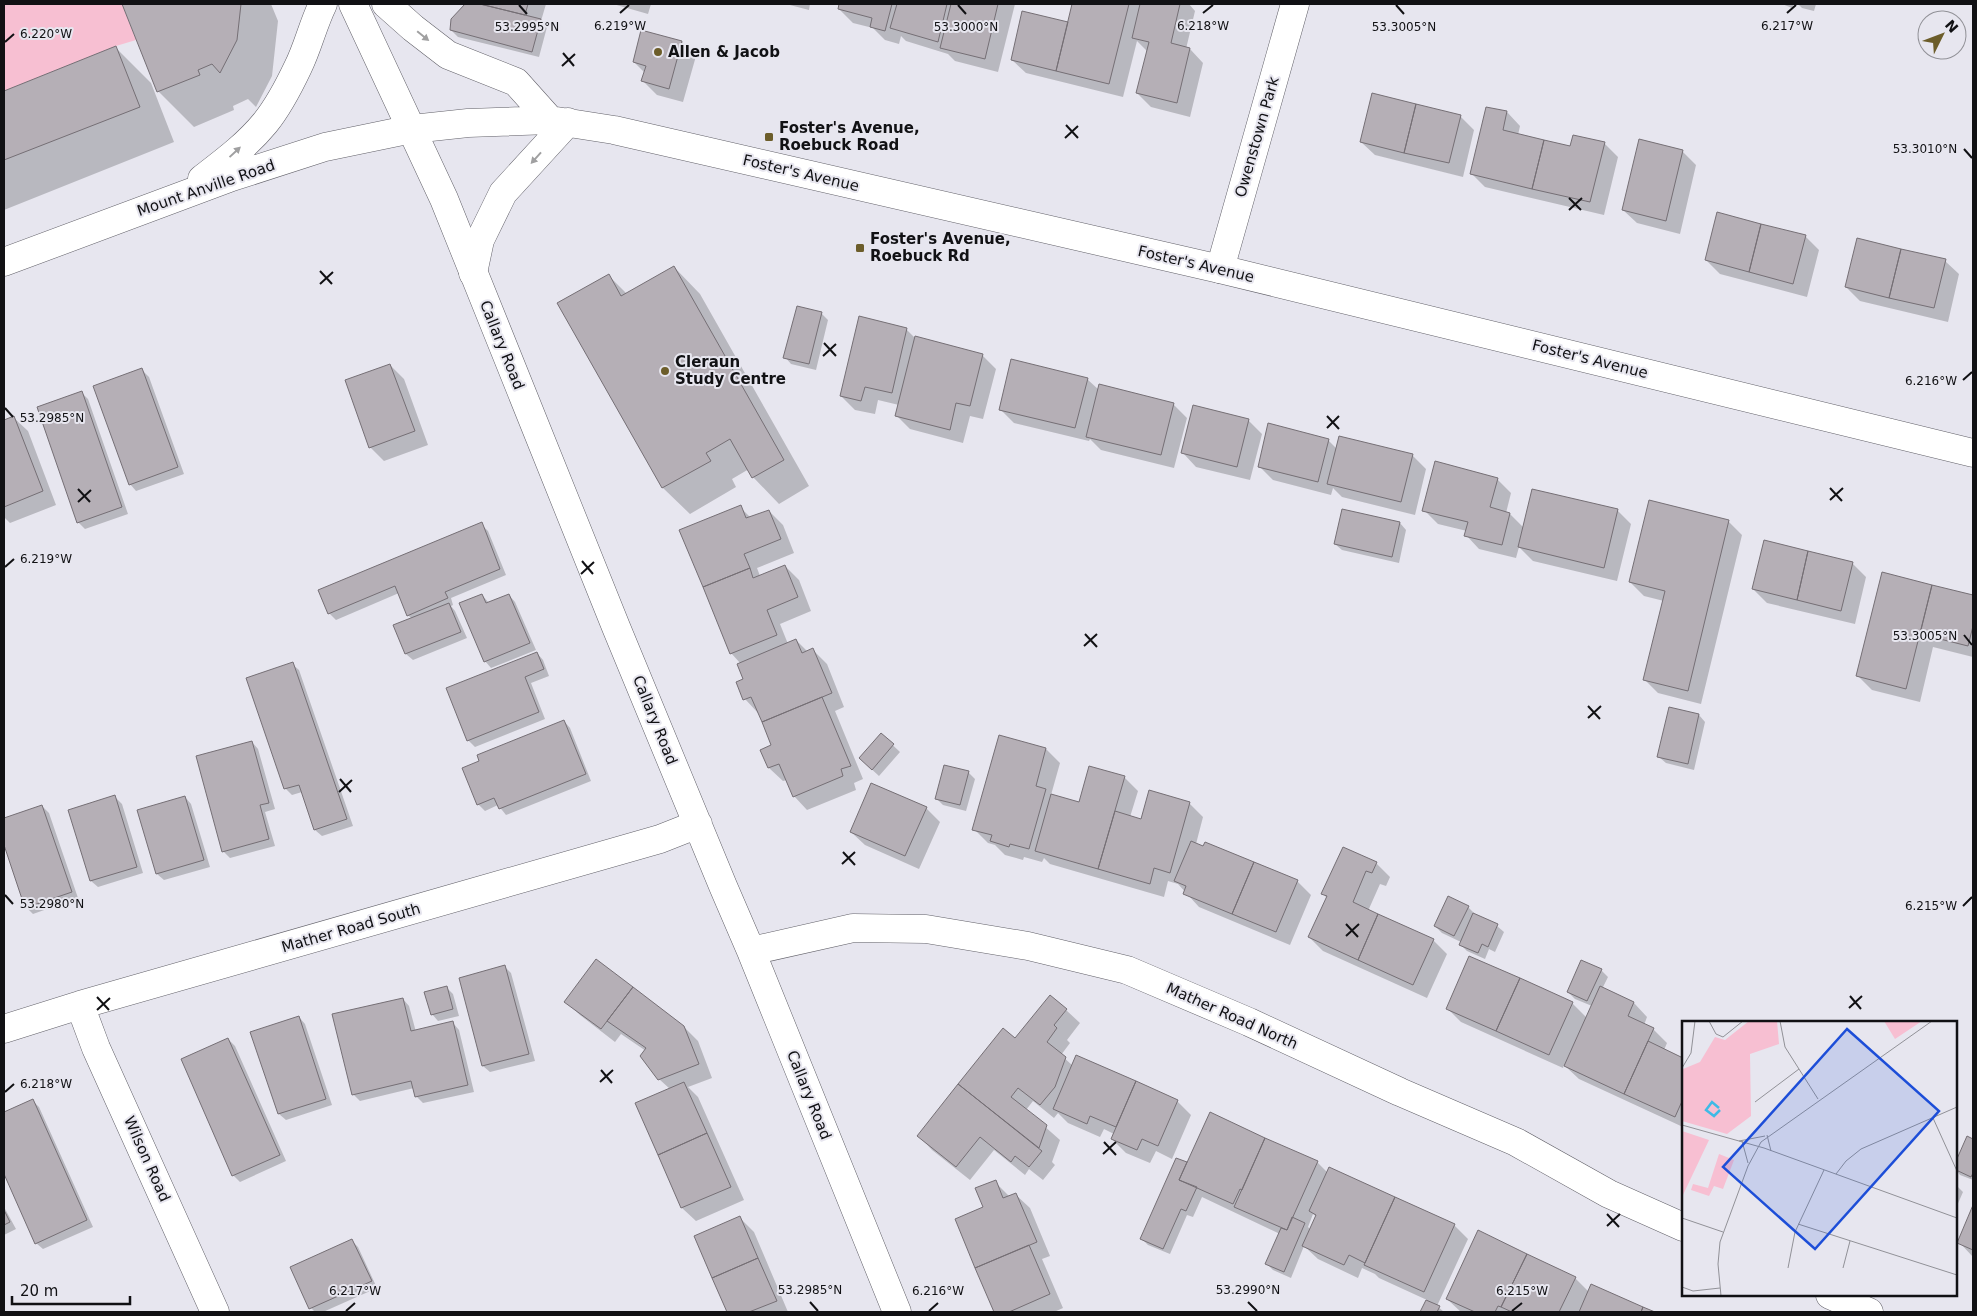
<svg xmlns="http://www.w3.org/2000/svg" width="1977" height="1316" font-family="'DejaVu Sans',sans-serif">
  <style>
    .green { fill: #f7bfd2 }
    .shadow { fill: #0003; fill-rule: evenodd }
    .building { fill: #b5afb6; stroke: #756f75 }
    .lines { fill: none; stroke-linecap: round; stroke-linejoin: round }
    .minor-casing { stroke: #626169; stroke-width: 29 }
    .major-casing { stroke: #626169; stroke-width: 29 }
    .minor { stroke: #fff; stroke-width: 28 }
    .major { stroke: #fff; stroke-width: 28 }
    .oneway { fill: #a0a0a1 }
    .ticks { fill: none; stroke: #111114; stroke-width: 2 }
    .poi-dot { fill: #6c5d2a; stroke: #e7e6ef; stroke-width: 2 }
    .labels { text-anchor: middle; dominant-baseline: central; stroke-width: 4; stroke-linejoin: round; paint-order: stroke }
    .poi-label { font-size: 15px; font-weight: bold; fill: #111114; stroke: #e7e6ef; text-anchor: start }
    .street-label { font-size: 15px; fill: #111114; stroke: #e7e6ef }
    .inset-river { fill: none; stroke: #3fbae6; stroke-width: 2.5 }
    .inset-road { fill: none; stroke: #919197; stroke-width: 1 }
    .view { fill: #1d4ed8; fill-opacity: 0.15; stroke: #1d4ed8; stroke-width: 2.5 }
    .inset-edge { fill: none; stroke: #111114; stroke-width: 2.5 }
    .ticks-label { font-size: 12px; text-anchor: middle; fill: #111114; stroke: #e7e6ef; stroke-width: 4; stroke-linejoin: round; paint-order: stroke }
  </style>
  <rect width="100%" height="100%" fill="#e7e6ef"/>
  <path class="green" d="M4,4H122L136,40L116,46L4,91Z"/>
  <path class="shadow" d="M124,4H271L278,21L272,76L256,107L248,99L233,106L234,110L194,127L158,91Z
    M467,4H546L541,21L547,27L539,57L458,37L451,30L452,19Z
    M613,4H651L648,14Z
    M786,4H810L809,10Z
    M841,4H1015L998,72L955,61L948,54L906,41L901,36L899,44L885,40L873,28L853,23L839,9Z
    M1073,4H1139L1141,6V4H1189L1195,11L1186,49H1190L1203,63L1190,117L1151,107L1137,93L1147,51L1137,41L1123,97L1026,73L1012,60L1069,24Z
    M1782,4H1794L1792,8Z
    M1798,4H1816L1814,11L1802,8Z
    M642,31L682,42L696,56L683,102L657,95L643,81L645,73L634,62Z
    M116,48L151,83L174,142L4,210V92Z
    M1507,112L1520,126L1518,135L1571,147L1604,143L1618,157L1604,215L1485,187L1471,173Z
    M1460,116L1474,130L1463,177L1375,155L1361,142Z
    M1682,151L1696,165L1680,234L1637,223L1623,210Z
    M1805,236L1819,250L1807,297L1720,274L1706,260Z
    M1945,261L1959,274L1948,322L1860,301L1846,287Z
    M674,267L700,294L809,486L779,504L753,477L749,469L732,479L736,487L690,514L663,488L559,304L609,276L627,294Z
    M798,307L822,314L828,320L816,370L791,364L785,357Z
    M906,329L915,338L982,355L996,369L983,419L970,416L963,443L910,429L897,416L899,405L878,400L875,414L855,410L841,396Z
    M390,365L404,379L428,445L384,461L370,447Z
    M142,370L149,377L184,474L136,491L130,484Z
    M1087,379L1099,390L1173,404L1187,418L1174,468L1101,450L1090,439L1089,441L1014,423L1000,409Z
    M82,393L88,399L128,514L85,529L78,522Z
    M14,418L28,431L56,505L10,523L4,517V421Z
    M1248,420L1262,434L1250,480L1196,467L1183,453Z
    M1328,440L1337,449L1412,455L1426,469L1415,515L1342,497L1333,488L1331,495L1273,480L1259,466Z
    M1497,479L1511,493L1506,513L1510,514L1524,528L1617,510L1631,524L1617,581L1533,561L1519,547L1516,558L1479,549L1466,535L1467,531L1438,524L1424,510Z
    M740,507L751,518L769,511L783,525L794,553L757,568L760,576L785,566L799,580L811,611L780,624L788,644L796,640L808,652L813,650L827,664L844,707L835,711L863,779L854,783L856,790L807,810L794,796L787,780L783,781L769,768L761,750L772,746L759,714L745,699L737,683L745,679L741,664L731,653Z
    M1342,511L1400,523L1406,530L1399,563L1342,550L1335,544Z
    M1728,521L1742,535L1701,704L1658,693L1645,680L1664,601L1644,596L1630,582Z
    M481,524L488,531L506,575L451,598L453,605L451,606L455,611L467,638L413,660L406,654L412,619L408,615L399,593L336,620L329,613Z
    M1852,563L1866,577L1855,624L1767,603L1753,589Z
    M1883,574L1973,596V657L1933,647L1920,702L1872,690L1858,676Z
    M482,595L489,603L509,595L515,602L536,650L491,668L485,661Z
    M537,653L543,660L549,676L531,683L545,719L475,747L468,740Z
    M292,664L299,670L353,826L322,836L315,830L302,792L292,795L286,789L248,679Z
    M1699,715L1705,722L1694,770L1666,763L1659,757Z
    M564,721L570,728L591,781L506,815L498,805L485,811L478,804Z
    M881,734L900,752L879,776L867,765Z
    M1000,736L1046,749L1060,763L1051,795L1080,803L1124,777L1138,791L1130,817L1142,821L1189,803L1203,817L1196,844L1297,881L1311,895L1290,945L1199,907L1178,884L1168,881L1164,897L1050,864L1044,858L1042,862L1024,857L1023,860L1005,855L995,845L988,843L974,829Z
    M252,742L258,749L275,809L265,812L275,846L230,858L223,851Z
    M968,772L975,779L966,811L943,805L936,798Z
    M115,797L122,804L143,873L98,887L91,881L70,811Z
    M185,797L191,804L210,867L164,880L157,874Z
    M42,806L49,813L78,898L33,914L26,907L4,841V819Z
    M926,808L940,822L919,869L865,845L851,832Z
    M1376,863L1390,877L1386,886L1380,884L1368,911L1433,940L1447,954L1427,998L1323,951L1309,937L1327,898L1323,894Z
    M1468,907L1474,913V915L1497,926L1504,932L1495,952L1489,949L1485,959L1467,951L1460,944L1461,942L1442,933L1435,926Z
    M505,967L511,973L535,1061L490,1072L483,1066Z
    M1601,970L1608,977L1602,989L1634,1003L1647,1017L1644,1025L1653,1029L1667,1043L1664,1050L1683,1059V1127L1579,1079L1564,1065L1563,1068L1461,1022L1447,1008L1572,1003L1587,1018L1592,1006L1575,999L1568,992Z
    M446,987L453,994L459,1016L438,1021L432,1014Z
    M403,999L409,1006L416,1032L453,1023L459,1030L474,1092L423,1103L417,1097L414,1088L360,1101L353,1094Z
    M566,1002L684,1027L698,1041L712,1078L688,1087L698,1097L744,1200L696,1221L682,1208L670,1089L659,1079L646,1051L621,1034L615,1042L580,1015Z
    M1066,1010L1080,1023L1067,1040L1070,1043L1061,1055L1073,1066L1077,1057L1177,1101L1191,1115L1172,1159L1156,1151L1150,1163L1126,1153L1112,1139L1114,1134L1104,1129L1100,1137L1068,1123L1058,1113L1054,1118L1033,1101L1026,1110L1060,1140L1052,1162L1055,1165L1043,1180L1029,1169L1025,1175L994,1150L970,1180L932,1150L919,1136L1003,1030L1016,1040Z
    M299,1017L305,1024L332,1105L286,1120L279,1114L252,1033Z
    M228,1039L235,1046L286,1161L240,1182L233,1175Z
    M33,1101L39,1107L93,1227L43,1249L36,1243L4,1171V1114Z
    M1968,1138L1973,1140V1180L1960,1175L1956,1170V1164Z
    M1317,1162L1328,1173L1454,1225L1468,1239L1437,1306L1444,1312H1422L1427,1300L1379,1278L1375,1274L1362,1268L1358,1278L1318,1259L1304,1246L1291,1278L1273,1270L1267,1264L1280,1234L1202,1197L1193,1217L1187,1215L1170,1254L1148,1245L1141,1238L1186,1163L1188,1165ZM1313,1214L1317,1217L1311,1230L1308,1227Z
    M995,1182L1010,1197L1016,1195L1030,1208L1050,1256L1042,1259L1063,1308L1054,1312H996L956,1220L985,1208Z
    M1956,1185L1963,1192L1956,1208Z
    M4,1207L16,1229L4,1235Z
    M1973,1209V1257L1959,1242Z
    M740,1218L754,1232L788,1312H728L696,1237Z
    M352,1241L358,1247L377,1288L323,1312H315L311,1308Z
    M1575,1278L1589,1292L1592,1286L1652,1312H1461L1447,1299Z"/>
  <path class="building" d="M122,4H241L237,40L220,73L212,64L198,70L200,75L157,92Z
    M465,4H480L541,19L532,52L450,30L451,19Z
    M480,4H528L525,15Z
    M839,4H892L885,31L870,27L872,18L838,9Z
    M897,4H947L938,42L890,28Z
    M951,4H998L985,59L940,48Z
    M1072,4H1129L1109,84L1056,71Z
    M1140,4H1180L1171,43L1190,48L1177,103L1136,93L1149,42L1132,38Z
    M1022,11L1068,22L1056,71L1011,60Z
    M641,30L682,41L669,89L641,81L646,66L633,62Z
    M116,46L140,107L4,160V91Z
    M1372,93L1416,104L1404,153L1360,142Z
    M1416,104L1461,115L1449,163L1404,153Z
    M1486,107L1507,111L1503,130L1544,140L1532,189L1470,174Z
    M1573,135L1605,142L1590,202L1532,189L1544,140L1570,146Z
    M1639,139L1683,150L1666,221L1622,210Z
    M1717,212L1761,224L1749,272L1705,260Z
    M1761,224L1806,235L1793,284L1749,272Z
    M1857,238L1901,249L1889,298L1845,287Z
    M1901,249L1946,259L1934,308L1889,298Z
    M674,266L784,460L752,478L730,439L706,453L711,461L662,488L557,303L609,274L621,296Z
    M797,306L822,312L809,364L783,358Z
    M859,316L907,328L892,393L865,387L861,401L840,396Z
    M915,336L983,354L970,406L956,403L950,430L895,416Z
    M1011,359L1088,378L1075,428L999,410Z
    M390,364L415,431L369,448L345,380Z
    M142,368L178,467L129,485L93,386Z
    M1099,384L1174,403L1161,455L1086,437Z
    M82,391L122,507L77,523L37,407Z
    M1193,405L1249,419L1237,467L1181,453Z
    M14,416L43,491L4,507V420Z
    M1268,423L1329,439L1318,482L1258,467Z
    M1339,436L1413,454L1401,502L1327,484Z
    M1435,461L1498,478L1490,507L1510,513L1502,545L1464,536L1468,522L1422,511Z
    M1532,489L1618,509L1604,568L1518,547Z
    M1649,500L1729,520L1688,691L1643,680L1665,591L1629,582Z
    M741,505L746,518L769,510L781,539L744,554L750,568L703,587L679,530Z
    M1342,509L1400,522L1392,557L1334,544Z
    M482,522L500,569L445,592L448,598L407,616L395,586L328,614L318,590Z
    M1764,540L1808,551L1797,600L1752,589Z
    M1808,551L1853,562L1841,611L1797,600Z
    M785,565L798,597L767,610L777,635L730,654L703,587L750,568L753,578Z
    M1882,572L1932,585L1906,689L1856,676Z
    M1932,585L1973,595V626L1968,646L1920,634Z
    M482,594L486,603L509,594L530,643L484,662L459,603Z
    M449,603L461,632L405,654L393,625Z
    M796,639L802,653L813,648L832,693L762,722L751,697L743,700L736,682L743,679L737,664Z
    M537,652L544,669L525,677L539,712L467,741L446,688Z
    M293,662L347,819L314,830L299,785L284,789L246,678Z
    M822,697L851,766L841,769L843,776L793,797L779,764L768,768L760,750L771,745L762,722Z
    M1669,707L1699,714L1688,764L1657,757Z
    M564,720L586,774L499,809L494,798L477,805L462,768L479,761L477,755Z
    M881,733L894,744L872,770L859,758Z
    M999,735L1046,748L1036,786L1046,789L1029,849L1010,844L1009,847L990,841L992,835L972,830Z
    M252,741L269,803L260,805L269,839L222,852L196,756Z
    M944,765L969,771L960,805L935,799Z
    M1089,766L1125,776L1098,869L1035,851L1051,794L1079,802Z
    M871,783L927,807L905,856L850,832Z
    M1149,790L1190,802L1170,873L1154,868L1150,884L1098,869L1115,811L1141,819Z
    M115,795L137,867L90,881L68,810Z
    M185,796L204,860L156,874L137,810Z
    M42,805L72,892L25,908L4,845V818Z
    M1191,841L1203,846L1205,842L1254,862L1232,914L1183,894L1186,886L1174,881Z
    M1343,847L1377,862L1372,873L1366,871L1353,902L1378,914L1358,960L1308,937L1327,896L1321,894Z
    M1254,862L1298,880L1276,932L1232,914Z
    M1448,896L1469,906L1454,936L1434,926Z
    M1473,913L1498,924L1488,947L1482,944L1478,953L1459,945Z
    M1378,914L1434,939L1413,985L1358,960Z
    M1469,956L1520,978L1496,1031L1446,1009Z
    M596,959L633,987L601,1029L564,1002Z
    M1581,960L1602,969L1587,1001L1567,992Z
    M505,965L529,1054L482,1066L459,978Z
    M1520,978L1573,1002L1549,1055L1496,1031Z
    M447,986L453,1009L431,1015L424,992Z
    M1600,986L1634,1002L1628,1016L1654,1028L1624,1094L1564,1066Z
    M633,987L684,1026L699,1064L658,1080L640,1056L646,1048L607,1021Z
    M1050,995L1067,1009L1054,1025L1057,1028L1047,1042L1066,1057L1055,1087L1040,1105L1018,1088L1011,1097L1047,1125L1039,1148L958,1084L1003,1028L1015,1038Z
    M403,998L411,1031L453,1021L468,1085L415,1097L411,1081L352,1095L332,1014Z
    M299,1016L326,1099L278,1114L250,1032Z
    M228,1038L280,1155L232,1176L181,1059Z
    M1648,1041L1683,1058V1099L1675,1117L1624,1094Z
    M1076,1055L1136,1081L1116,1127L1090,1116L1087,1124L1053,1109Z
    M1136,1081L1178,1100L1158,1146L1142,1139L1137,1150L1111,1139Z
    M684,1082L707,1133L658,1155L635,1103Z
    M958,1084L1042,1151L1029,1167L1015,1156L1011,1162L980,1137L956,1167L917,1136Z
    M33,1099L87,1220L35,1244L4,1174V1112Z
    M1210,1112L1265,1138L1242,1190L1240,1189L1233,1204L1179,1180Z
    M707,1133L731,1187L681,1208L658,1155Z
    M1967,1136L1973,1139V1173L1971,1177L1956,1170V1161Z
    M1265,1138L1318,1161L1287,1230L1234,1207Z
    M1176,1158L1187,1162L1179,1180L1197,1187L1186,1211L1181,1209L1163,1249L1140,1239Z
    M1329,1167L1395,1197L1365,1263L1349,1255L1344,1265L1302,1246L1316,1215L1309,1211Z
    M996,1180L1003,1198L1016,1193L1037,1242L975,1268L955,1219L983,1207L975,1188Z
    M1395,1197L1455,1224L1424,1292L1364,1265Z
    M1973,1205V1250L1957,1243Z
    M4,1210L10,1222L4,1225Z
    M740,1216L758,1258L712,1278L694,1236Z
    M1292,1217L1305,1223L1284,1272L1265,1264L1281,1228L1287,1230Z
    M1478,1230L1527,1254L1501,1307L1498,1306L1495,1312H1475L1446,1299Z
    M352,1239L372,1281L309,1309L290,1267Z
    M1029,1245L1050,1294L1009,1312H994L975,1268Z
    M1527,1254L1576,1277L1559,1312H1512L1501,1307Z
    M758,1258L777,1301L749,1312H727L712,1278Z
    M1591,1284L1643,1307L1641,1312H1579Z
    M1426,1300L1440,1306L1437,1312H1420Z
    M1643,1307L1655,1312H1641Z"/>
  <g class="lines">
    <g class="minor-casing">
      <path id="minor" d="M353,4L444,199L616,627L723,886L751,951L897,1312
        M1220,269L1295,4
        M751,951L853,928L926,929L1028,946L1127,970L1249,1022L1400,1092L1516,1142L1609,1194L1683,1227
        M80,1005L96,1048L215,1312
        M4,1029L80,1005L660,839L698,824
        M1830,1295L1869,1312"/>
    </g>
    <g class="major-casing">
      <path id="major" d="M386,4L413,28L448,55L516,82L550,120
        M202,179C224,162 247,145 265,123C278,107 289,86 298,67C308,47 313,24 323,4
        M4,262L232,177L325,147L412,129L468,123L550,120L614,130L1220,269L1973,453
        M473,273L480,240L503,193L568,122"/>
    </g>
    <use href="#minor" class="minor"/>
    <use href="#major" class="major"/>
  </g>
  <defs><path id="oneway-solid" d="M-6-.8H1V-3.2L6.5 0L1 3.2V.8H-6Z" transform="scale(1.25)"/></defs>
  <g class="oneway">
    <use href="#oneway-solid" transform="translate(423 36) rotate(39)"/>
    <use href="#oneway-solid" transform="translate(235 152) rotate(-43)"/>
    <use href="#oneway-solid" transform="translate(536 158) rotate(132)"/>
  </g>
  <path class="ticks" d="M519,5L527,14M958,5L966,14M1396,5L1404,14M620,13L629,5M1203,13L1213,5M1787,13L1796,5M5,42L14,34M563,53L574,66M562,66L575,54M1066,125L1078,138M1065,138L1078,126M1964,149L1972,158M1569,198L1581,210M1569,210L1582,198M320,271L332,284M320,284L333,272M824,343L836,356M823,356L836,344M1963,380L1972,372M5,408L13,417M1327,416L1339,429M1327,428L1339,416M1830,488L1842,501M78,489L90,502M1830,500L1843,488M78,502L91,490M582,561L593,574M5,567L14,559M581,574L594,562M1085,634L1097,647M1964,635L1972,645M1084,646L1097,634M1588,706L1600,719M1588,718L1601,706M340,779L351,792M339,792L352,780M843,852L855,865M842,864L855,852M5,895L13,904M1963,906L1972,897M1346,924L1358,937M1346,936L1359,924M1850,996L1861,1009M97,997L109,1010M1849,1008L1862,996M97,1010L110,998M601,1070L612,1083M600,1082L613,1070M5,1092L14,1084M1104,1142L1116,1155M1103,1154L1116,1142M1607,1214L1619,1227M1607,1226L1620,1214M810,1302L818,1311M1248,1302L1257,1311M346,1311L355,1303M929,1311L938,1303M1512,1311L1522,1303"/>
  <g class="poi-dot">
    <circle cx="658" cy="52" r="5"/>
    <rect x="764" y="132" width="10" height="10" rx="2.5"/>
    <rect x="855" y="243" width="10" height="10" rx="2.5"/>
    <circle cx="665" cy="371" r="5"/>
  </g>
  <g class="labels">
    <g class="poi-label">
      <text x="668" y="52">Allen &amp; Jacob</text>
      <text x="779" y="128">Foster's Avenue,<tspan x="779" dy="17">Roebuck Road</tspan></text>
      <text x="870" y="239">Foster's Avenue,<tspan x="870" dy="17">Roebuck Rd</tspan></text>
      <text x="675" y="362">Cleraun<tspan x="675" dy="17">Study Centre</tspan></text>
    </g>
    <g class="street-label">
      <text transform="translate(1257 137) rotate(-74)">Owenstown Park</text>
      <text transform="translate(801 173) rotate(13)">Foster's Avenue</text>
      <text transform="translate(206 188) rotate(-19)">Mount Anville Road</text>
      <text transform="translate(1196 264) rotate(13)">Foster's Avenue</text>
      <text transform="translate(502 345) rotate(68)">Callary Road</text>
      <text transform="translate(1590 359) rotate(14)">Foster's Avenue</text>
      <text transform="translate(655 720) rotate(68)">Callary Road</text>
      <text transform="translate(351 928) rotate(-16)">Mather Road South</text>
      <text transform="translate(1232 1016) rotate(24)">Mather Road North</text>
      <text transform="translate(809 1095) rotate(68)">Callary Road</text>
      <text transform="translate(147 1159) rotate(66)">Wilson Road</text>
    </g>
  </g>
  <g transform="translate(1682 1021)">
    <rect width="275" height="275" fill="#e7e6ef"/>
    <path d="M67,0H95L97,23L68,33L69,95L45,113L0,100L1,48L18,41L33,16L43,19ZM202,0H240L213,18ZM0,110L27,119L0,176ZM37,133L52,139L41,168L32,165L27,175L9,169L11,163L26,167Z" fill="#f7bfd2"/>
    <path class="inset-river" d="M37,87L30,81L24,89L32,95L38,89"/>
    <path class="inset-road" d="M27,0L34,13L41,16L61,0M98,0L103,26L136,78M0,47L9,32L13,0M73,81L117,48M251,97L275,150M0,104L82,127L275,197M85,114L89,130M57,120L83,115M60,120L66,142M154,153L164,140L179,128L275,86M0,197L41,211M116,203L275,254M106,247L113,211L142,149M161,247L168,220M0,266L11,270L38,267M39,275L36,243L38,221L66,145L79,121L250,0"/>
    <path class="view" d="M165,8L257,90L133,228L41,146Z"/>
    <rect width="275" height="275" class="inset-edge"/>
  </g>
  <g class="ticks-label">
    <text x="620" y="30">6.219°W</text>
    <text x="1203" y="30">6.218°W</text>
    <text x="1787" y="30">6.217°W</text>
    <text x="527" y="31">53.2995°N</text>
    <text x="1404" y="31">53.3005°N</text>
    <text x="966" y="31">53.3000°N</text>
    <text x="46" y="38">6.220°W</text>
    <text x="1925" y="153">53.3010°N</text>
    <text x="1931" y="385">6.216°W</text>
    <text x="52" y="422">53.2985°N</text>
    <text x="46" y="563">6.219°W</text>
    <text x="1925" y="640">53.3005°N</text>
    <text x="52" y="908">53.2980°N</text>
    <text x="1931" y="910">6.215°W</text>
    <text x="46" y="1088">6.218°W</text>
    <text x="810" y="1294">53.2985°N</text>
    <text x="1248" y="1294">53.2990°N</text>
    <text x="355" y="1295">6.217°W</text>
    <text x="938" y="1295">6.216°W</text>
    <text x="1522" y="1295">6.215°W</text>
  </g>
  <rect width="1977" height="1316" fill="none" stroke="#111114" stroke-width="10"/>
  <g transform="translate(1942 35) rotate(48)"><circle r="24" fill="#e7e6ef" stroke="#919197"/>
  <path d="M0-4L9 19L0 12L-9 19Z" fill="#6c5d2a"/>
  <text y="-8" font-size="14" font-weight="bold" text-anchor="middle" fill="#111114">N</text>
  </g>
  <path d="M12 1296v8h118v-8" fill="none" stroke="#111114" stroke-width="2.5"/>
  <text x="20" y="1296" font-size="15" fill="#111114" stroke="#e7e6ef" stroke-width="4" paint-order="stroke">20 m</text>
</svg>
